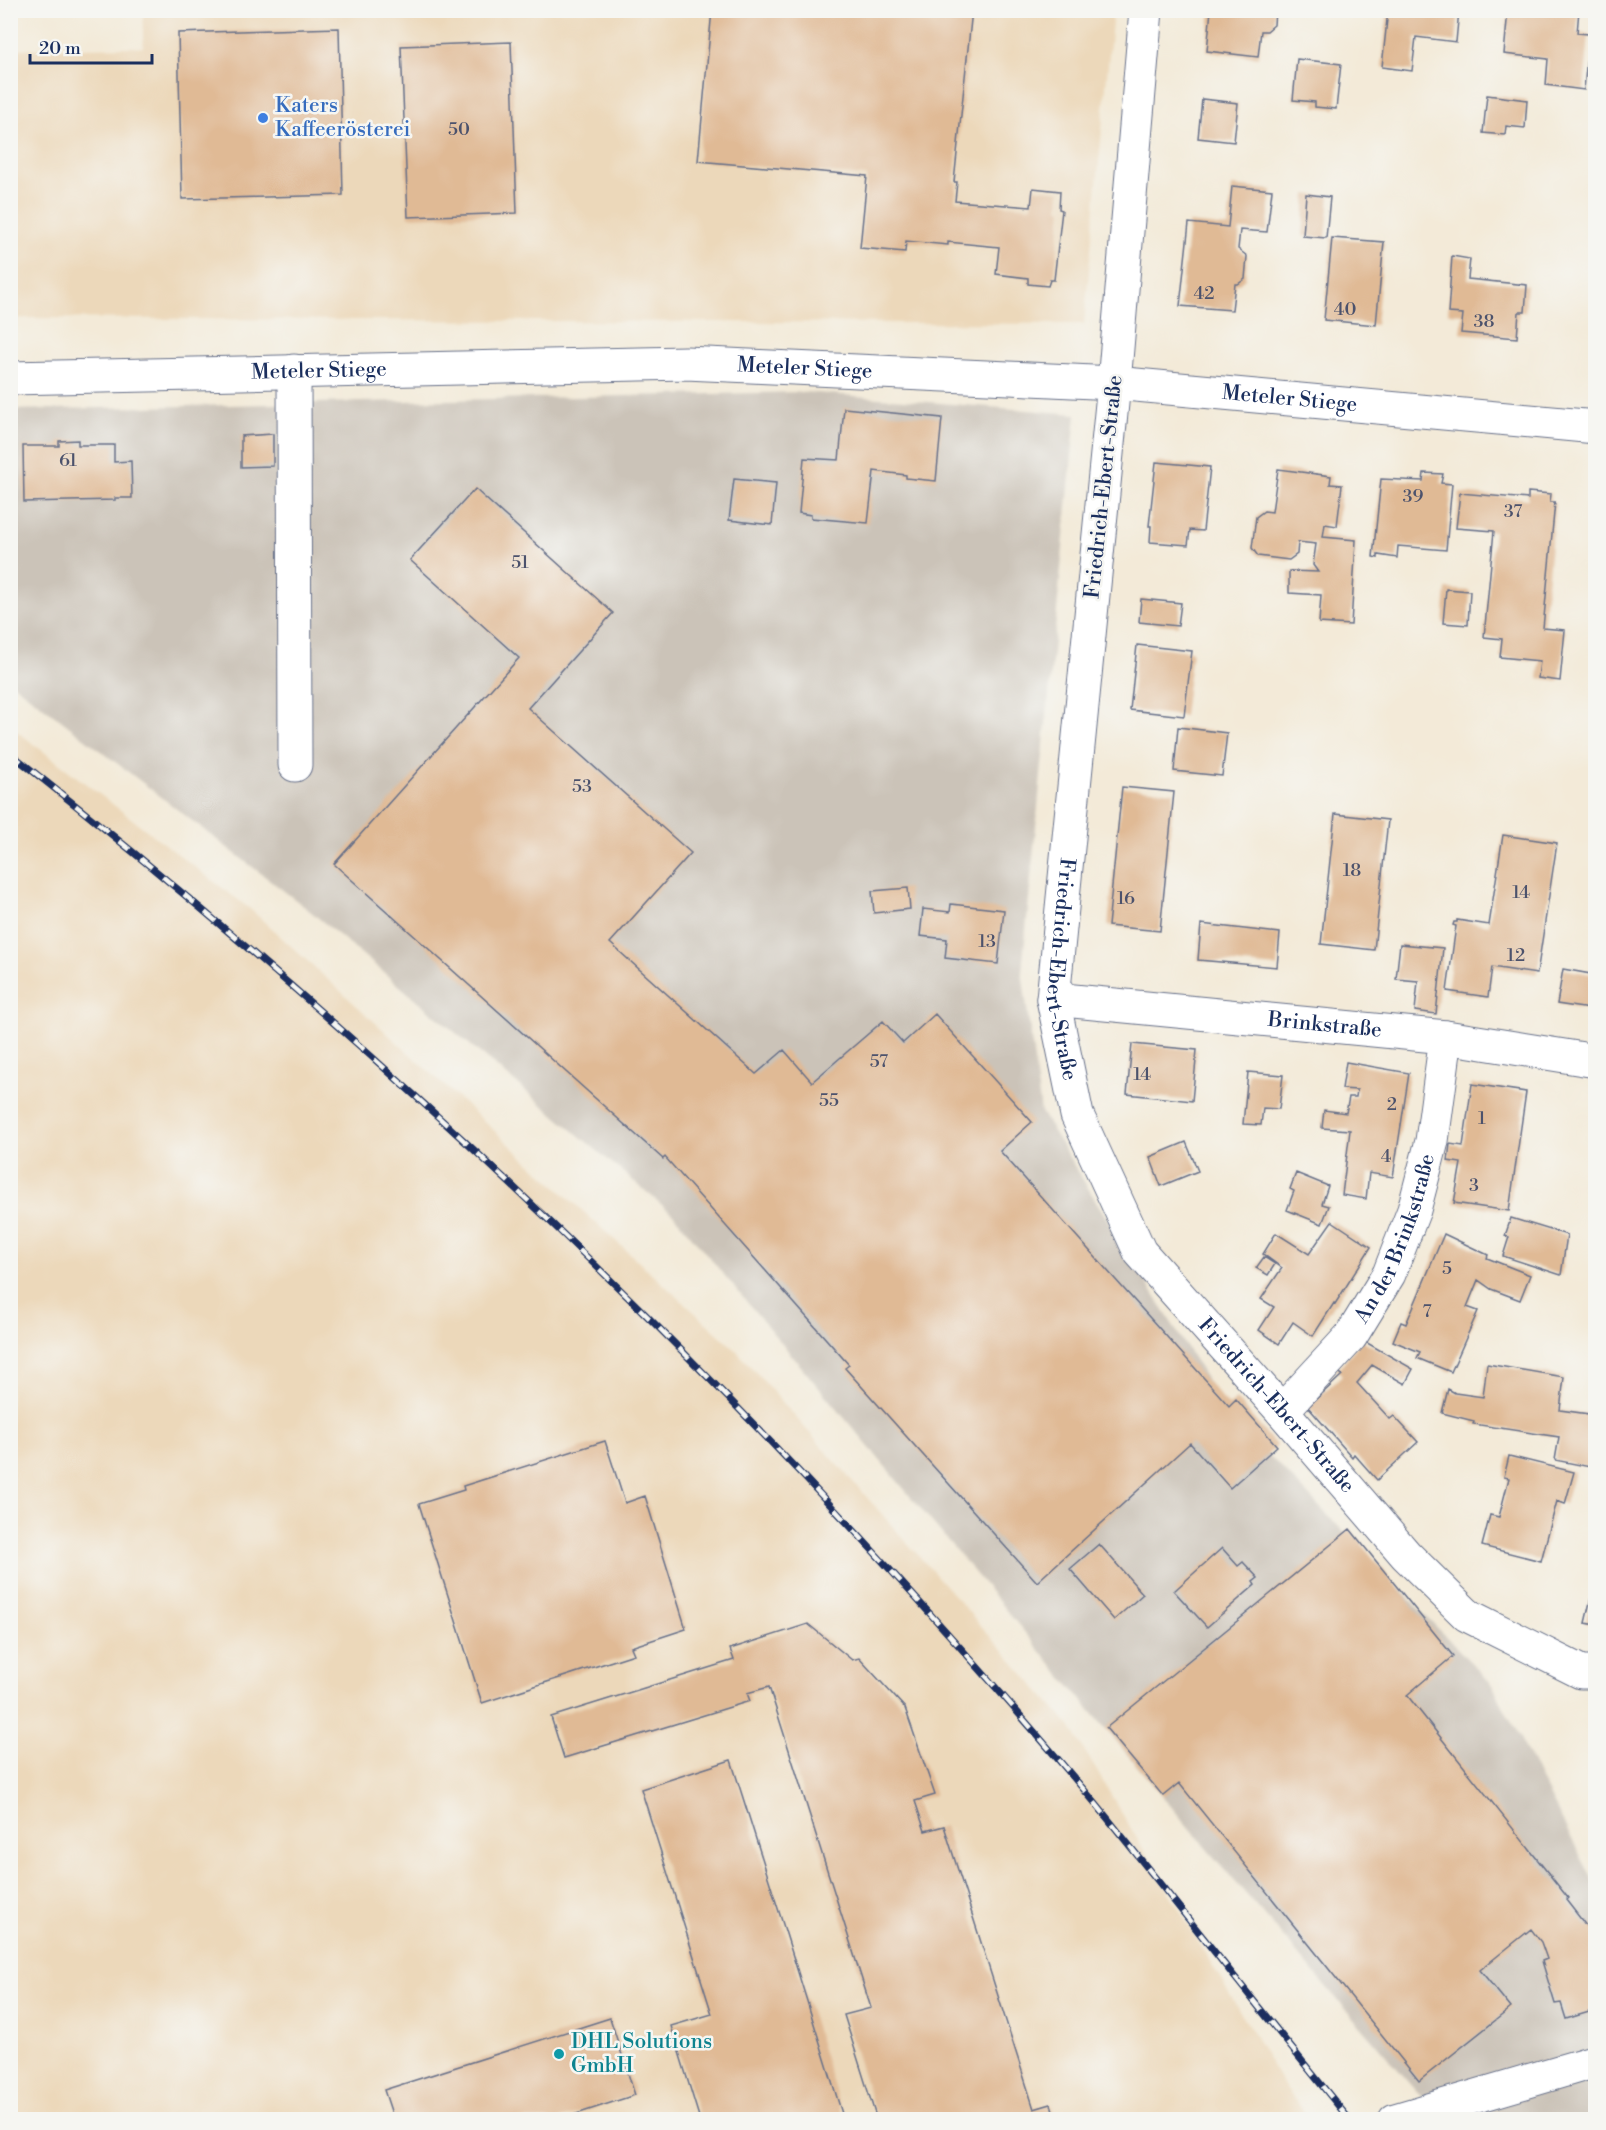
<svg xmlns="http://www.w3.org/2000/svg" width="1606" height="2130" font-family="'Libre Bodoni',serif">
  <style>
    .built { fill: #ecd8ba }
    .industrial { fill: #cbc3b8 }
    .building { fill: #e0ba95 }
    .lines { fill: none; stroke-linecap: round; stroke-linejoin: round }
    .minor-casing { stroke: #677089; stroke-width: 35 }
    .minor { stroke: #fff; stroke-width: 33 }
    .rail-casing { stroke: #1b2f5e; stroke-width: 7 }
    .rail { stroke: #f6f6f2; stroke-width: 4.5; stroke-dasharray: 14; stroke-linecap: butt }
    .shop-dot { fill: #3f7fe0; stroke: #f6f6f2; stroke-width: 2 }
    .culture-dot { fill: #0f9aa8; stroke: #f6f6f2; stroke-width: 2 }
    .labels { text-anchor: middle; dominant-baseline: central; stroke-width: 5; stroke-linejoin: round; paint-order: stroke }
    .number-label { font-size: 18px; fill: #4c526c }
    .shop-label { font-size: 21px; fill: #366cbe; stroke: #f6f6f2; text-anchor: start }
    .street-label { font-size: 21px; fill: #1b2f5e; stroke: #f6f6f2 }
    .culture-label { font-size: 21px; fill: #0d838f; stroke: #f6f6f2; text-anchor: start }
  </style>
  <rect width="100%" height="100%" fill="#f6f6f2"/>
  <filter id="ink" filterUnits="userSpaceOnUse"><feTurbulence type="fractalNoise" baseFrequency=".0167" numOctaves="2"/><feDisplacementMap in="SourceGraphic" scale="12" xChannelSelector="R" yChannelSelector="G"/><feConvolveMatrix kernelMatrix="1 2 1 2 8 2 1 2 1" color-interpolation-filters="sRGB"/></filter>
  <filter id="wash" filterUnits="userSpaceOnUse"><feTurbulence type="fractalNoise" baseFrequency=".008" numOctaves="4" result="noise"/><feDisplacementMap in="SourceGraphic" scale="24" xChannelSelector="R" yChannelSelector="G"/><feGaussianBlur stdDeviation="1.35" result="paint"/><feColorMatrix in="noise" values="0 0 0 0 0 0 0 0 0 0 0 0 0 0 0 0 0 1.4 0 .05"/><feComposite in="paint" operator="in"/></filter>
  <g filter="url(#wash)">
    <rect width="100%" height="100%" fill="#f3ead8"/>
    <path class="built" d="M143,10L1113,11L1084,324L11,318L10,49L143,47Z
      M10,726L250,909L736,1350L1070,1726L1286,2089L1310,2119H11Z"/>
    <path class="industrial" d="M805,392L1076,414L1022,971L1041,1112L1226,1411L1492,1684L1595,1884V2119H1441L1206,1848L673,1214L310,911L11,682L10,410Z"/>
    <g id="blocks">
      <path class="building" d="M712,10H972L954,182H957L955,201L1031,207L1033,188L1060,191L1059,209L1062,210L1054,280H1050L1048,286L1028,284V278L996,274L999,247L948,242V245L906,241L905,252L860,248L867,176L698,161Z
        M1211,10H1275L1274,25L1267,31H1261L1258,57L1207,51Z
        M1388,10H1459L1456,42L1416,37L1412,71L1382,67Z
        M1508,10H1579L1577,33L1589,34L1584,90L1546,85L1548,59L1504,54Z
        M339,28L343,195L182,199L178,33Z
        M511,42L517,213L408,217L401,46Z
        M1297,59L1341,64L1336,109L1315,107V102L1293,100Z
        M1487,95L1527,100L1525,128L1506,126L1505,135L1483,133Z
        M1202,99L1238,103L1234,142L1198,138Z
        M1232,186L1272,190L1267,232L1240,230L1238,249L1247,256L1245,279L1238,284H1235L1232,310L1180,306L1189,223L1228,227Z
        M1306,194L1330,197L1326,238L1303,236Z
        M1332,238L1384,242L1376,325L1324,320Z
        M1452,256L1470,259L1468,279L1527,285L1525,312H1519L1517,338L1461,333L1463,314L1448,313Z
        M844,408L942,418L936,481L906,478V475L874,471L868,523L811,518V515L799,513L804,458L839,460Z
        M273,434V466L241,467V436Z
        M78,440V445H114V462L131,461L132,498H115V500L24,502L23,446H59V441Z
        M1156,462L1210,467L1203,531L1190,530L1188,545L1150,542L1151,526H1149Z
        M1278,469L1331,476L1330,484L1342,485L1337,526L1325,524L1323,537L1356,540L1351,625L1319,623L1321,595L1289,593V571L1318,572L1313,565L1316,544L1298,542L1297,554L1289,560L1258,556L1252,548L1256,517L1264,511L1272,512Z
        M1424,473L1443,474L1441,483L1452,484L1446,550L1398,546L1397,558L1378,555V558L1373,557L1381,479L1423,481Z
        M734,479L776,483L772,525L729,520Z
        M475,489L613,613L528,708L691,853L610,943L756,1074L784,1050L812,1082L883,1021L903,1043L935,1014L1032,1122L1000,1151L1229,1406L1236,1399L1277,1446L1230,1488L1190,1443L1037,1582L845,1368L849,1365L665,1157L663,1159L334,864L519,658L410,560Z
        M1528,492L1551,494L1550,502H1555L1543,628L1565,630L1560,681L1538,678L1540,661L1500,657L1502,639L1484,637L1494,531L1456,528L1460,493L1528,499Z
        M1446,589L1470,591L1468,625L1443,623Z
        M1141,599L1181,603L1178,626L1139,622Z
        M1137,645L1192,651L1184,716L1130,710Z
        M1178,727L1227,733L1222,776L1174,771Z
        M1122,787L1174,792L1160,931L1108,926Z
        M1335,814L1388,820L1374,950L1321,944Z
        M1503,835L1557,843L1537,974L1492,967L1488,997L1447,991L1456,926L1453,925L1454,922H1457V920L1489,925Z
        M908,888L910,909L874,913L872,891Z
        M951,904L1004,910L998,964L945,958L947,939L920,936L923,909L950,912Z
        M1201,924L1280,933L1277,967L1198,960Z
        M1400,944L1443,948L1436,1014L1415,1011L1418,981L1396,979Z
        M1563,969L1596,975V1010L1557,1004Z
        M1132,1044L1197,1050L1192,1101L1127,1094Z
        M1346,1062L1409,1073L1393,1177L1369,1173L1366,1199L1342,1195L1350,1130L1322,1128L1324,1110L1346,1113L1349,1097H1356L1357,1090L1342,1089Z
        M1248,1072L1283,1075L1279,1109L1263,1108L1261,1125L1243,1124Z
        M1472,1084L1526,1092L1509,1211L1454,1203L1461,1163L1448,1161L1450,1144L1463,1146Z
        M1186,1142L1198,1171L1161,1186L1150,1157Z
        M1296,1173L1328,1186L1322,1204L1329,1206L1322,1224L1287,1210L1294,1191L1290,1189Z
        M1511,1218L1567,1235L1561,1275L1503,1256L1509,1237L1505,1236Z
        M1332,1221L1371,1247L1335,1304L1334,1303L1313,1336L1293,1322L1279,1344L1259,1330L1274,1307L1261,1299L1282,1268L1263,1254L1276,1233L1309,1254Z
        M1444,1234L1488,1255L1487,1258L1530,1275L1520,1300L1491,1289L1478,1280L1467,1307L1478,1311L1451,1372L1417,1358L1420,1352L1393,1341L1401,1322L1406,1324Z
        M1264,1257L1275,1264L1268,1275L1256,1268Z
        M1362,1340L1413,1369L1405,1384L1372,1365L1357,1383L1390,1419L1394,1416L1418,1442L1377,1480L1354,1454L1352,1457L1308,1407L1342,1375L1337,1370Z
        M1487,1364L1564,1377L1560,1410L1596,1415V1446L1590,1467L1555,1460L1559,1437L1473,1424L1474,1421L1442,1413L1448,1389L1455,1393L1483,1397Z
        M605,1441L625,1503L645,1496L686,1629L631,1647L634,1654L482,1703L419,1504L464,1490L463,1486Z
        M1509,1456L1574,1472L1565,1504L1557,1501L1541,1561L1482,1546L1490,1515L1499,1517L1509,1478L1504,1477Z
        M1350,1529L1453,1656L1407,1695L1568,1898L1566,1900L1587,1927L1596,1925V2010L1566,2019L1561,2003L1555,2004L1542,1961L1547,1959L1541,1942L1531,1929L1480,1970L1511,2008L1419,2081L1179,1783L1163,1796L1106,1728Z
        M1099,1544L1143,1594L1114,1620L1070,1569Z
        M1222,1548L1238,1566L1243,1562L1258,1578L1253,1582L1255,1585L1207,1627L1174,1591Z
        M1595,1581H1596V1625L1585,1623Z
        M808,1624L852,1660L859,1658L905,1708L935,1795L915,1801L925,1831L944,1826L1034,2109L1051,2104L1056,2120H877L844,2015L871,2008L769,1687L747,1693L750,1701L564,1758L551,1717L734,1660L730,1649Z
        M731,1760L787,1937L844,2120H700L671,2026L712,2014L641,1789Z
        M610,2018L635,2095L558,2120H394L384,2090Z"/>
    </g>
  </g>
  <g filter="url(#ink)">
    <use href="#blocks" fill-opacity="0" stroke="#677089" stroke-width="1.5"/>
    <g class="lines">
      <g class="minor-casing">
        <g id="minor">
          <path id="s1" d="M1146,10L1114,383L1053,999L1077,1115L1140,1252L1282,1411L1406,1555L1467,1615L1581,1672H1596"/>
          <path d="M294,371L295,765"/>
          <path id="s2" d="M10,378L686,363L1114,383L1596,427"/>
          <path id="s3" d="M1053,999L1446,1037L1596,1061"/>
          <path id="s4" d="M1282,1411L1351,1336L1389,1274L1414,1210L1432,1141L1446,1037"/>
          <path d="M1395,2120L1596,2061"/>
        </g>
      </g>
      <use href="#minor" class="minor"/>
      <g class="rail-casing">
        <path id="rail" d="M10,753C318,996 608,1262 873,1551C949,1634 1024,1718 1096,1804C1181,1909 1264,2015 1350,2120"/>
      </g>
      <use href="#rail" class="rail"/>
    </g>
  </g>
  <circle class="shop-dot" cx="263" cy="118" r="6"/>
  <circle class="culture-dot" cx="559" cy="2054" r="6"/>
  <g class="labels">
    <g class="number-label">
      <text x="459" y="129">50</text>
      <text x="1204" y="293">42</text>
      <text x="1345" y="309">40</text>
      <text x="1484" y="321">38</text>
      <text x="68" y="460">61</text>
      <text x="1413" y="496">39</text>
      <text x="1513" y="511">37</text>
      <text x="520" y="562">51</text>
      <text x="582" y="786">53</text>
      <text x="1352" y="870">18</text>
      <text x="1521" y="892">14</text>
      <text x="1126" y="898">16</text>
      <text x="987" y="941">13</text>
      <text x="1516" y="955">12</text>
      <text x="879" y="1061">57</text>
      <text x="1142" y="1074">14</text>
      <text x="829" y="1100">55</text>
      <text x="1392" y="1104">2</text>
      <text x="1482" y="1118">1</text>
      <text x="1386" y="1156">4</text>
      <text x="1474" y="1185">3</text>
      <text x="1447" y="1268">5</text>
      <text x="1427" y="1311">7</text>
    </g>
    <g class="shop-label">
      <text x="275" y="106">Katers<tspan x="275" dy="24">Kaffeerösterei</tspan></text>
    </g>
    <g class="street-label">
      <text stroke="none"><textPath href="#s2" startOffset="795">Meteler Stiege</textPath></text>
      <text stroke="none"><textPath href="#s2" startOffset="309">Meteler Stiege</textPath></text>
      <text stroke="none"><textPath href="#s2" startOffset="1281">Meteler Stiege</textPath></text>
      <text transform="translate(1104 487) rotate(-84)">Friedrich-Ebert-Straße</text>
      <text stroke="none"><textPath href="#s1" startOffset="964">Friedrich-Ebert-Straße</textPath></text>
      <text stroke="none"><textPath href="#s3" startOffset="273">Brinkstraße</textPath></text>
      <text stroke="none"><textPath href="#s4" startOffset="210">An der Brinkstraße</textPath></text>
      <text stroke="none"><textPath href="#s1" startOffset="1468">Friedrich-Ebert-Straße</textPath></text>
    </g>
    <g class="culture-label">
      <text x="571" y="2042">DHL Solutions<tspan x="571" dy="24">GmbH</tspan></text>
    </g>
  </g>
  <rect width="1606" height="2130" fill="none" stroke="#f6f6f2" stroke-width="36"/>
  <path d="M30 54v9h122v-9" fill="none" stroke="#1b2f5e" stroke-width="3"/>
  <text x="39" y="54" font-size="18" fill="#1b2f5e" stroke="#f6f6f2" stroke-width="4.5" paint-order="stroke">20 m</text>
</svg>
